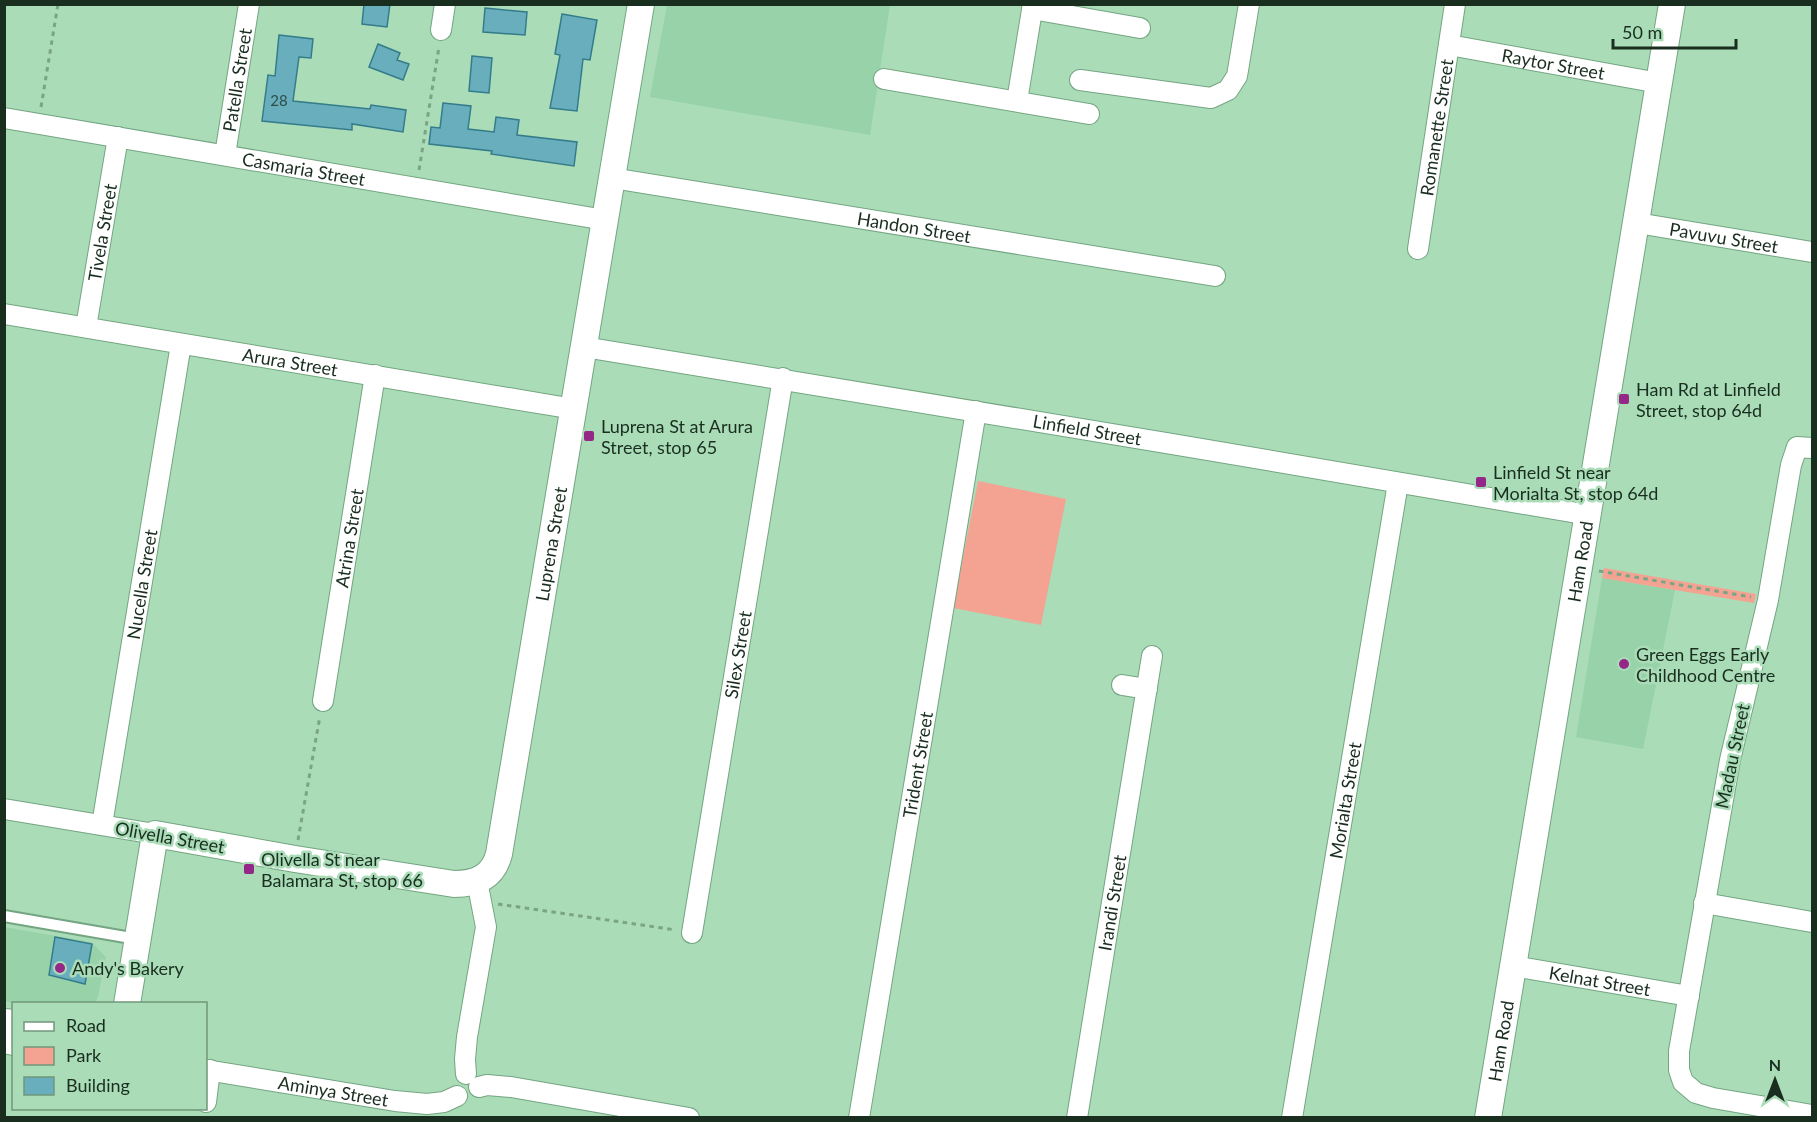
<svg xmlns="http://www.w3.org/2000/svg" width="1817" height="1122" font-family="Lato,sans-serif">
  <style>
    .built { fill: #98d2a8 }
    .green { fill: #f4a392 }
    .building { fill: #68aebd; stroke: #357c8b; stroke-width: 1.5 }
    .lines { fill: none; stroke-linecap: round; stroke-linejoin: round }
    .service-casing { stroke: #74a582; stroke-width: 14 }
    .minor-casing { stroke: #74a582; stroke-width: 22 }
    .tertiary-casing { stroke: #74a582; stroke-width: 28 }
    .path { stroke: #7ba486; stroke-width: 3; stroke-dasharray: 4.5 4.5; stroke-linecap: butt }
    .service { stroke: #fff; stroke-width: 10 }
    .minor { stroke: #fff; stroke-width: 20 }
    .tertiary { stroke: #fff; stroke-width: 26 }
    .poi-dot { fill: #942788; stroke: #a9dcb7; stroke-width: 2 }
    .labels { text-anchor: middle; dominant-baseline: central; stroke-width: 5; stroke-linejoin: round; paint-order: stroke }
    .number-label { font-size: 15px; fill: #2e4e47 }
    .street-label { font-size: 18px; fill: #1a2e20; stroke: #a9dcb7 }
    .poi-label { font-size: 18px; fill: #1a2e20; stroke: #a9dcb7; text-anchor: start }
  </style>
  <rect width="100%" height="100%" fill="#a9dcb7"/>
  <path class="built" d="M667,5H890L870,135L650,97Z
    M1602,578L1675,590L1643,749L1576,737Z
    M4,927L91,942L106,957L98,996L95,1003L16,1004L5,1001Z"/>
  <path class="green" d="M978,481L1066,499L1041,625L953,608Z
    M1604,568L1756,594L1754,603L1602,578Z"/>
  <path class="building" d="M364,4H390L387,27L362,24Z
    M485,8L527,12L525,35L483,32Z
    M562,14L597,20L590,60L583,59L577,111L550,108L560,55L555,54Z
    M279,35L313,39L311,58L299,57L293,101L370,109L371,105L406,110L403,132L352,124V130L262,121L268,75L275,76Z
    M378,44L400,53L397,60L409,64L403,80L369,67Z
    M472,56L492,58L489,93L469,91Z
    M443,103L471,106L468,129L494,132L496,117L519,120L517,135L577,142L574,166L491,154L492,151L429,144L431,127L440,128Z
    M55,937L92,944L85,984L49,975Z"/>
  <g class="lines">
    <g class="service-casing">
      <path id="service" d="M4,916L137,939"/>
    </g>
    <g class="minor-casing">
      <g id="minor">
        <path d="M1032,9L1140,28"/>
        <path d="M441,30L445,4"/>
        <path id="s1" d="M1449,45L1659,83"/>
        <path d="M884,79L1089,114"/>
        <path d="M1080,80L1211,98L1228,90L1237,76L1249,4"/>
        <path d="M1017,101L1033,4"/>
        <path id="s2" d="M4,118L605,220"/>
        <path id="s3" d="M225,155L249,4"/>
        <path id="s4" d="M612,178L1215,276"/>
        <path id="s5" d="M1637,223L1812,252"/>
        <path id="s6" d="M1418,249L1455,4"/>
        <path id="s7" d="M4,314L574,409"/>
        <path id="s8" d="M86,327L118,137"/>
        <path id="s9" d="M584,347C920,400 1254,458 1589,515"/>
        <path d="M1812,448L1797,447L1791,465L1768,600L1730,760L1679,1051V1070L1683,1082L1696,1093L1713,1098L1812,1115"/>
        <path d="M1122,685L1147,689"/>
        <path id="s10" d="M323,701L375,375"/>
        <path d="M4,809L155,834"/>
        <path id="s11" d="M102,825L181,344"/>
        <path d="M1704,903L1812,922"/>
        <path id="s12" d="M692,933L783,378"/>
        <path id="s13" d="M1513,966L1689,996"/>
        <path id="s14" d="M206,1070L395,1101L427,1104L444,1102L457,1096"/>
        <path d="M466,1074L465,1059L467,1037L486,927L477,881"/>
        <path d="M479,1087L487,1085L511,1087L689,1118"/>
        <path d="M206,1102L210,1070"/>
        <path id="s15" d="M859,1118L976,411"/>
        <path id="s16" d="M1077,1118L1152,656"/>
        <path id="s17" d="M1292,1118L1398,483"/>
      </g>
    </g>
    <g class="tertiary-casing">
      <g id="tertiary">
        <path id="s18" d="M127,1004L155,834L295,859L454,884C476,884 493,877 499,854L641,4"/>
        <path d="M4,1022L14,1023"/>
        <path d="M4,1040L14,1042"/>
        <path id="s19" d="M1488,1118L1672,4"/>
      </g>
    </g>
    <path class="path" d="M41,107L58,4
      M419,170L439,47
      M1599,571L1751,597
      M298,840L320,716
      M498,904L676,930"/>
    <use href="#service" class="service"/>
    <use href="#minor" class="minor"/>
    <use href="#tertiary" class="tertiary"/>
  </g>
  <g class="poi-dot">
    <rect x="1618" y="393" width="12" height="12" rx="3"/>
    <rect x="583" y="430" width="12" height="12" rx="3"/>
    <rect x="1475" y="476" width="12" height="12" rx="3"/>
    <circle cx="1624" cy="664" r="6"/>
    <rect x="243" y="863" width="12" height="12" rx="3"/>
    <circle cx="60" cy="968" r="6"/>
  </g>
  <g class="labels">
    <g class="number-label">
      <text x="279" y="100">28</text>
    </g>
    <g class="street-label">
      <text stroke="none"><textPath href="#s1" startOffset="106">Raytor Street</textPath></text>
      <text stroke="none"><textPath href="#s3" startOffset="76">Patella Street</textPath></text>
      <text stroke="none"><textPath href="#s6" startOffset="123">Romanette Street</textPath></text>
      <text stroke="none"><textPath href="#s2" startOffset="304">Casmaria Street</textPath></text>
      <text stroke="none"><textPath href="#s4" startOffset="306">Handon Street</textPath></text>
      <text stroke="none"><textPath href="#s8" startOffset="96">Tivela Street</textPath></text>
      <text stroke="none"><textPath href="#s5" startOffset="88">Pavuvu Street</textPath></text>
      <text stroke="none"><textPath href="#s7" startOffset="290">Arura Street</textPath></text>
      <text stroke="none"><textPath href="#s9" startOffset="510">Linfield Street</textPath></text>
      <text stroke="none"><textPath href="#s10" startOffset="165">Atrina Street</textPath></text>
      <text stroke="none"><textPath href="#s18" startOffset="849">Luprena Street</textPath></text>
      <text stroke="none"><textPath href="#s19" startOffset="564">Ham Road</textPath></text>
      <text stroke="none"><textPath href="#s11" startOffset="244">Nucella Street</textPath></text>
      <text stroke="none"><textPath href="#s12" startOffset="282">Silex Street</textPath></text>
      <text transform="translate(1732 756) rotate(-78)">Madau Street</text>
      <text stroke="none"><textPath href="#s15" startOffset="358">Trident Street</textPath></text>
      <text stroke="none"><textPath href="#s17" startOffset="322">Morialta Street</textPath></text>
      <text transform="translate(170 837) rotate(10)">Olivella Street</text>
      <text stroke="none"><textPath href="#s16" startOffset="218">Irandi Street</textPath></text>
      <text stroke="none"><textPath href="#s13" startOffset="88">Kelnat Street</textPath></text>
      <text stroke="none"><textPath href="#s19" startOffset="78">Ham Road</textPath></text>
      <text stroke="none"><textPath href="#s14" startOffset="129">Aminya Street</textPath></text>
    </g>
    <g class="poi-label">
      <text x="1636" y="389">Ham Rd at Linfield<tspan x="1636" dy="21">Street, stop 64d</tspan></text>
      <text x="601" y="426">Luprena St at Arura<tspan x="601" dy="21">Street, stop 65</tspan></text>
      <text x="1493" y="472">Linfield St near<tspan x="1493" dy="21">Morialta St, stop 64d</tspan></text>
      <text x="1636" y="654">Green Eggs Early<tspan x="1636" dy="21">Childhood Centre</tspan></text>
      <text x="261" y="859">Olivella St near<tspan x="261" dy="21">Balamara St, stop 66</tspan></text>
      <text x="72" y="968">Andy's Bakery</text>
    </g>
  </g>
  <rect width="1817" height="1122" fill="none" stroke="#1a2e20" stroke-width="12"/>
  <rect x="12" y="1002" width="195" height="108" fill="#a9dcb7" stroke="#70967b" stroke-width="1.5"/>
  <rect x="24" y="1022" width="30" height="9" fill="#ffffff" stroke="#70967b" stroke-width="1.5"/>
  <text x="66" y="1032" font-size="18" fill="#1a2e20">Road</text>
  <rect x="24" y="1047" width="30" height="18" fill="#f4a392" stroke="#70967b" stroke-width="1.5"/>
  <text x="66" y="1062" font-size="18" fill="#1a2e20">Park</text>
  <rect x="24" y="1077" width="30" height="18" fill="#68aebd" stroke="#70967b" stroke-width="1.5"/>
  <text x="66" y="1092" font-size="18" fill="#1a2e20">Building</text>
  <g transform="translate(1775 1080)" stroke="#a9dcb7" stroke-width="4.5" paint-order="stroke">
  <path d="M0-4.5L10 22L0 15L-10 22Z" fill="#1a2e20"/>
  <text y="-9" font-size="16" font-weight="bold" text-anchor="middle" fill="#1a2e20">N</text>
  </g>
  <path d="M1613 39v9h123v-9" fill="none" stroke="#1a2e20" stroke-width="3"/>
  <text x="1622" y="39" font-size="18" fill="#1a2e20" stroke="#a9dcb7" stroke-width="4.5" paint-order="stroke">50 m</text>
</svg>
